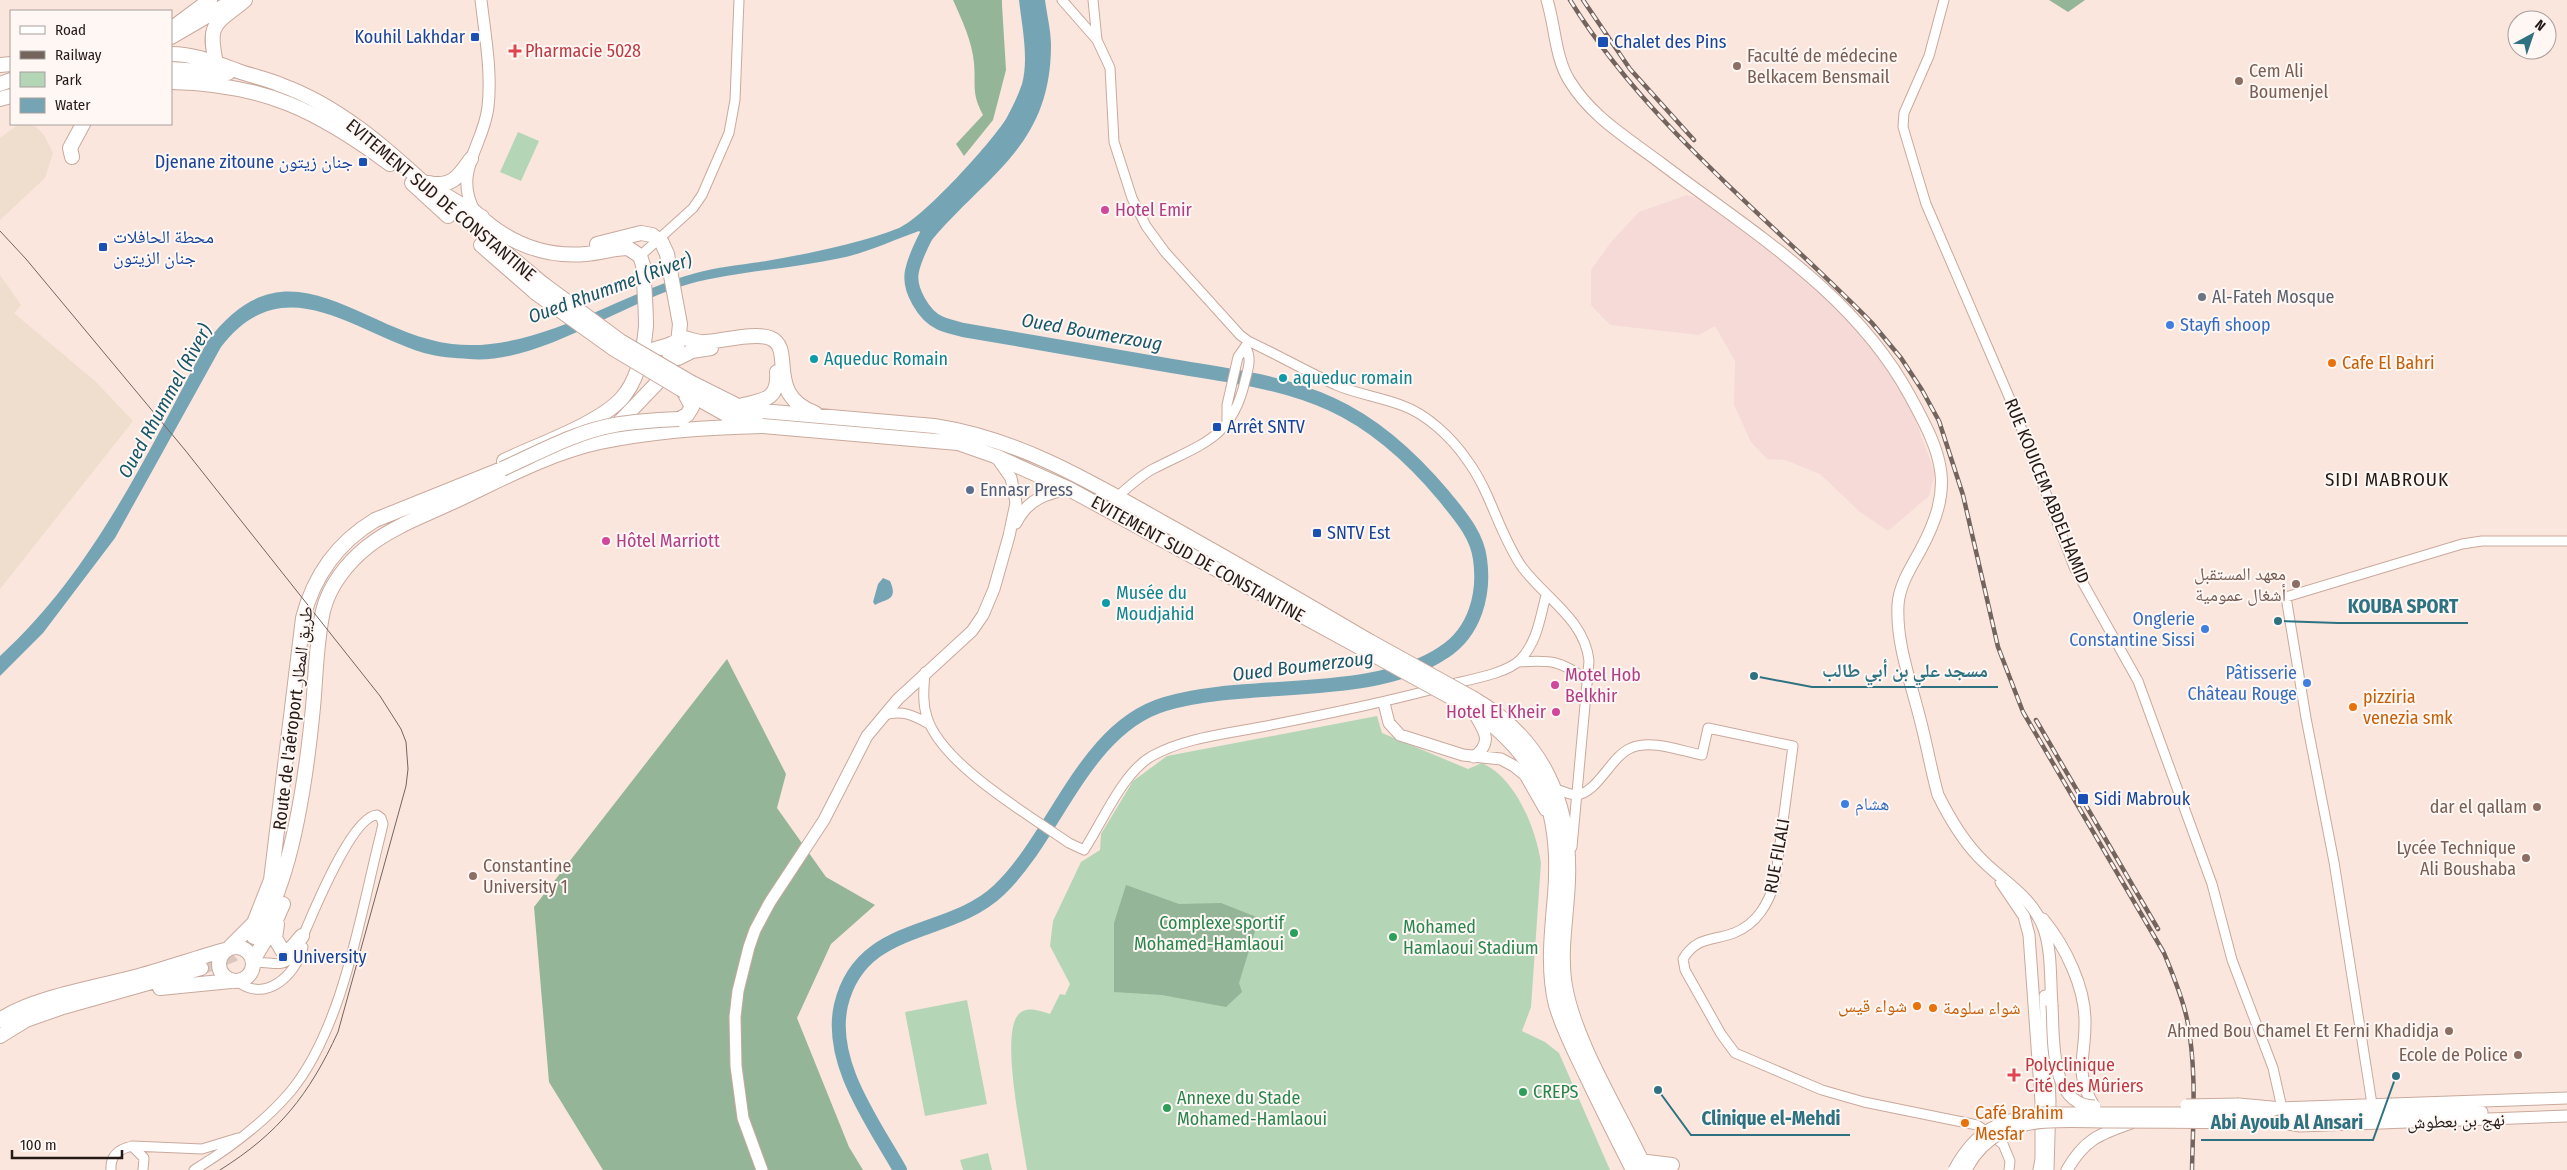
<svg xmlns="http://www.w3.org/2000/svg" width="2567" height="1170" font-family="'Fira Sans Condensed','Noto Naskh Arabic',sans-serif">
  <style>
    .commercial { fill: #f5dad8 }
    .industrial { fill: #efdecd }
    .green { fill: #b5d5b7 }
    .forest { fill: #94b597 }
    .water { fill: #75a5b5 }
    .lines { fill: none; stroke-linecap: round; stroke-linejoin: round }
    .river { stroke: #75a5b5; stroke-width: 14 }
    .highway-tunnel { stroke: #dbc7c0; stroke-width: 14; stroke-dasharray: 14 7; stroke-linecap: butt }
    .minor-casing { stroke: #c9a99c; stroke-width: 11 }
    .major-casing { stroke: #c9a99c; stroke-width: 13 }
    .highway-casing { stroke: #c9a99c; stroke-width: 16 }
    .minor { stroke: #fff; stroke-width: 9 }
    .major { stroke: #fff; stroke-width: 11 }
    .highway { stroke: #fff; stroke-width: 14 }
    .tram { stroke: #73645e; stroke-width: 1 }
    .rail-casing { stroke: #73645e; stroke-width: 4.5 }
    .rail { stroke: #fef7f4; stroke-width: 2.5; stroke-dasharray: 8; stroke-linecap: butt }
    .major-bridge-casing { stroke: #c9a99c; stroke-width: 13; stroke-linecap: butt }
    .highway-bridge-casing { stroke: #c9a99c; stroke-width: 16; stroke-linecap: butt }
    .major-bridge { stroke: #fff; stroke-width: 11 }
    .highway-bridge { stroke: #fff; stroke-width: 14 }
    .transit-dot { fill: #1a4fb4; stroke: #fef7f4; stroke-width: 2 }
    .health-dot { fill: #e0444e; stroke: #fef7f4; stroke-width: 2 }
    .education-dot { fill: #8d6e63; stroke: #fef7f4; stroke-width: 2 }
    .hotel-dot { fill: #d1479c; stroke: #fef7f4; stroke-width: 2 }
    .worship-dot { fill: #6b7280; stroke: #fef7f4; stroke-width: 2 }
    .shop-dot { fill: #3f7fe0; stroke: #fef7f4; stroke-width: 2 }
    .culture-dot { fill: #0f9aa8; stroke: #fef7f4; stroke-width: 2 }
    .food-dot { fill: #e8710a; stroke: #fef7f4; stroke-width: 2 }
    .service-dot { fill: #5c6f8a; stroke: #fef7f4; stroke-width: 2 }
    .leisure-dot { fill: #2e9e5b; stroke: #fef7f4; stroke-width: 2 }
    .labels { text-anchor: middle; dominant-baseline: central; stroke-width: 4; stroke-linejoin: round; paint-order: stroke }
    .transit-label { font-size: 18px; fill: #164399; stroke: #fef7f4; text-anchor: start }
    .health-label { font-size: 18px; fill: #be3a42; stroke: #fef7f4; text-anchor: start }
    .education-label { font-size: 18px; fill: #785e54; stroke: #fef7f4; text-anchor: end }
    .street-label { font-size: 18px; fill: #261a16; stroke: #fef7f4 }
    .hotel-label { font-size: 18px; fill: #b23c85; stroke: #fef7f4; text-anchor: start }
    .worship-label { font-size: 18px; fill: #5b616d; stroke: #fef7f4; text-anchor: start }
    .shop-label { font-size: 18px; fill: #366cbe; stroke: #fef7f4; text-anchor: start }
    .culture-label { font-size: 18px; fill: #0d838f; stroke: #fef7f4; text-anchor: start }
    .food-label { font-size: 18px; fill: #c56008; stroke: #fef7f4; text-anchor: start }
    .service-label { font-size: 18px; fill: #4e5e75; stroke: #fef7f4; text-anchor: start }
    .leisure-label { font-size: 18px; fill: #27864d; stroke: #fef7f4; text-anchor: start }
    .water-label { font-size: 19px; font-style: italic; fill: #175769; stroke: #fef7f4 }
    .neighbourhood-label { font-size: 19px; letter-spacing: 1px; fill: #261a16; stroke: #fef7f4 }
    .leader { fill: none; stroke: #2e7282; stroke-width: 2 }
    .callout-dot { fill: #2e7282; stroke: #fef7f4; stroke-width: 2 }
    .callout-label { font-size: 19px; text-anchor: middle; font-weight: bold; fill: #2e7282; stroke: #fef7f4; stroke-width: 4; stroke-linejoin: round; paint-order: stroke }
  </style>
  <rect width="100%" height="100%" fill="#fbe6de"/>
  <path class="commercial" d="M1687,195L1713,202L1810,276L1897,371L1935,473L1929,496L1888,531L1860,512L1820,474L1785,460L1767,459L1751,442L1734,405L1735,361L1715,326L1699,335L1610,325L1591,305V270L1611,242L1639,212Z"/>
  <path class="industrial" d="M19,124L35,126L44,135L53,153L45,178L0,220V138Z
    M0,275L21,305L14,313L95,381L133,421L0,589Z"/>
  <path class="green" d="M518,132L539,141L521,181L500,172Z
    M1377,716L1382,733L1468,769L1482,763C1516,778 1536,829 1541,863L1531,1007L1522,1031L1545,1042L1559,1053L1610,1170H1027C1023,1140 1000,1037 1018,1015C1026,1005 1040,1011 1050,1014L1060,994L1065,995L1070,984L1050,946L1053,921L1081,862L1100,850L1101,834L1133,781L1167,756Z
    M967,1000L987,1104L925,1116L905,1012Z
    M988,1153L992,1170H963L960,1160Z"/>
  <path class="forest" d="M953,0H1002V5L1006,70L993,120L964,156L956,144L983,115C971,93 976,86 974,63C972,41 962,20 953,0Z
    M2049,0H2085L2068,12Z
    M727,659L786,774L777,808L826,877L875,905L831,944L797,1018L849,1147L863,1170H603L549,1082L534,907Z
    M1126,885L1179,904L1221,903L1259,918L1239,983L1242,992L1226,1007L1162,995L1114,992V923Z"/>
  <path class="water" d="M1019,0H1045C1047,15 1051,31 1051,45C1051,149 984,175 927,246L919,241L923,235L919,231C893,240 869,252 841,258C791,269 738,271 689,284C622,303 538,365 469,359C455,358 438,357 424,353C352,331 283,266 221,347L115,538L43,633L0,676V656C94,570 148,452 207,342C288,233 360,333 452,344C535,354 618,294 696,273C717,267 739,265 760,262C806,254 855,245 899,228C925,216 990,144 1006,119C1012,108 1018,96 1022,84C1029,58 1022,27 1019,0Z
    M883,578L890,581C899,601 885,599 875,605L873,602L878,584Z"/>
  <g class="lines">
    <path class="river" d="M900,1170C873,1122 828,1062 841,1005C861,921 949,938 999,890C1056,836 1084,728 1165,704C1247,679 1372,701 1444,652C1475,632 1485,594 1480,559C1477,534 1459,515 1444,496C1413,459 1375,424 1331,404C1281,381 1225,375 1172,366C1102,354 1033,342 963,330C955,328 947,326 940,323C924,316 908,289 912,271C915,256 923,242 930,228"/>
    <path class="highway-tunnel" d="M201,968L233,955L254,937"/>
    <g class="minor-casing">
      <path id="minor" d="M1062,0L1097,40L1110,68L1114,142L1132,198L1146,226L1165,252L1240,335L1248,341C1278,355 1306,371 1336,385C1357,394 1380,397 1401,405C1427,414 1452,438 1467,460C1491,492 1499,534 1522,567C1545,598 1585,620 1589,661L1572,847
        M1093,0L1097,40
        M1944,0L1929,56L1904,113L1903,127L1914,164L1926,204L2013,406L2074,567L2138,681L2212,884L2232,960L2273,1068L2282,1108
        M640,256L693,208L702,195L729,133L735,100L739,0
        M1227,421V405L1238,357L1247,344
        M1117,497C1128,487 1140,476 1153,469C1201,444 1232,439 1245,381C1248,369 1252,359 1246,348
        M1518,662C1551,660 1561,660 1588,681
        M925,672C924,687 922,702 927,717C941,764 1029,815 1069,843L1084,850C1102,823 1123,772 1152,756C1184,738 1225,734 1261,727C1327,714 1392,701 1456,683C1473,679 1507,673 1520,660C1537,642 1540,619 1546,595
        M884,715C903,710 913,715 929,724
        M1554,789C1561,790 1570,795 1576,795C1597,794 1611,756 1631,748C1651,739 1681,751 1702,755L1708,728L1793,746L1775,882C1768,904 1757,924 1734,933C1713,941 1697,936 1683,959L1685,970L1721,1034L1735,1053L1822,1090L1864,1102L1977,1125L2003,1144L2010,1161L2009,1170
        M237,981C265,1004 296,975 303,947
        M2372,1104L2334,862L2306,718L2286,597L2462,544L2482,541H2567
        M132,1146L144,1158L143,1170
        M111,1170C110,1155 119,1149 132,1146L202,1149L238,1138
        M194,1170C230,1148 263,1124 291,1091C343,1027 360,916 380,837L383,824L381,818L377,815C353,816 316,906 306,929C302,938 298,953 290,959C279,969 265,959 253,964"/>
    </g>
    <g class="major-casing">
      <path id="major" d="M1547,0C1555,25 1555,57 1569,80C1592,118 1628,138 1662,164C1752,232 1855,294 1910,396C1944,458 1955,486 1920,551C1911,567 1899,586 1898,605C1896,644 1911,682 1920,719C1927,745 1931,770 1938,795C1949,817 1961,838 1978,856C2001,881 2032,895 2044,929C2052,952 2050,981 2052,1005
        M475,212C452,172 484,145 488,107C492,72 485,35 481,0
        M1016,523C1027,500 1046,493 1069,489
        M1384,703L1389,723L1400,735L1463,755L1501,759L1514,766L1525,775L1545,810
        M1473,712C1484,731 1494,741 1474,757
        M2001,882L2024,916L2029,935L2041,1102V1159L2039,1170
        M2043,919C2065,946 2086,988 2085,1024C2085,1059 2074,1073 2094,1106
        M2045,996L2050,1101L2048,1170
        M2239,1104L2282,1108L2567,1098
        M2239,1113H2265L2280,1108
        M2281,1121L2292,1117L2482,1112
        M2243,1123L2277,1122L2300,1126L2567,1116
        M762,1170L743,1118L736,1066L735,1017L738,991L749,947L755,930L770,902L824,820L867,736L898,699L972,631L983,615L994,589L1009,536L1016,503L1011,478L997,458
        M2067,1170C2084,1140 2099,1134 2131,1123"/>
    </g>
    <g class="highway-casing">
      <path id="highway" d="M175,26L210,0
        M171,37L231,2
        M171,54C194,54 216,63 238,71C252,76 267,79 281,85C337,105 385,147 428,187
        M216,63C207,22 215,25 245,0
        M0,65L11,64
        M171,69L228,73
        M171,82C264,84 317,110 390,164
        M0,84L11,80
        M0,99L11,96
        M72,157L70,148L83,124
        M422,181L482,217
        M412,183L448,216
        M429,183C452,188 459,176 471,159
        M444,201L543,284
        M475,212C505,241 543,258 586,254C601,253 614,248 628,248L640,256L643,265C644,285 646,306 646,326C644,349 638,380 622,398C599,424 537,445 504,461
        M597,244L641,233L652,235L662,243L667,254L680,324L678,343L670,364L657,383L613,429
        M481,245L536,293
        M642,353L669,345L683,338C691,339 697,343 705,342C721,341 756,332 770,338C796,348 764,394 815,413
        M669,353L678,358L692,351L711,348
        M692,383L738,406L761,411L934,426C1019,439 1089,481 1162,522C1232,561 1301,601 1369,641
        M684,391L729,416L763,426L958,443L995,456L1069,489L1365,650
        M743,405C765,400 779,399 777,372
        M679,419L687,415L692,407L684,392
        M1474,699C1542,738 1571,802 1568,880C1567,915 1559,951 1565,986C1575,1044 1621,1115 1646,1170
        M1469,707C1541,757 1562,809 1555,895C1552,931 1547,969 1556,1005C1563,1029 1575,1052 1586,1075C1601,1107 1617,1138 1633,1170
        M277,924L275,938L282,950H290L302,936
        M254,937C292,887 307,770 313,707C316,675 316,643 323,611C329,586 347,563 367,547C392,527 425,515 453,502C500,480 549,453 600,442C653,431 710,427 763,426
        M219 964a17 17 0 1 1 34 0a17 17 0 1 1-34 0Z
        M230,947L254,923L271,880L303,618C314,575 337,543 375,520L502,469
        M253,960L273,927L283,904
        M160,988L231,981
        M0,1020C30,998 102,986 139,976C168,968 196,958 225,950
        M0,1036L26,1020L63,1007L201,968
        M1647,1162L1672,1165"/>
    </g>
    <use href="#minor" class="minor"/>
    <use href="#major" class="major"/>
    <use href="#highway" class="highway"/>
    <path class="tram" d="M0,231L26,259L185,450L380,696L401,729L406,742L408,769L406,786L338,1032C309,1095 279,1133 220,1170"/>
    <g class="rail-casing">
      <path id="rail" d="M1570,0C1648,126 1769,218 1872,323L1901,358L1922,390L1939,421L1963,495L1998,647L2023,712L2164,953C2173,975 2182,996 2187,1019C2197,1069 2193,1120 2192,1170
        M1583,0L1630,69L1694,140
        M2036,720L2158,929"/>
    </g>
    <use href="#rail" class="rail"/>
    <g class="major-bridge-casing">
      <path id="major-bridge" d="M2052,1005C2054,1038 2049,1106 2095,1106
        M2186,1105L2239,1104
        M1954,1170C1975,1131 2000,1118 2043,1113H2239
        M1966,1170C1974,1154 1986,1141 2003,1132C2030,1118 2078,1122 2109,1122C2153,1122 2198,1122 2243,1123"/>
    </g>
    <g class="highway-bridge-casing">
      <path id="highway-bridge" d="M543,284L620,341L692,383
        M536,293L614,349L684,391
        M502,469C538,453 575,432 614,425C636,421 657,420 679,419
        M1369,641L1474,699
        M1365,650L1469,707"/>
    </g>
    <use href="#major-bridge" class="major-bridge"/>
    <use href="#highway-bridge" class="highway-bridge"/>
  </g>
  <g class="transit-dot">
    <rect x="470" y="32" width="10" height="10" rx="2.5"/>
    <rect x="1597" y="36" width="12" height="12" rx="2.5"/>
    <rect x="358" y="157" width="10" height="10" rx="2.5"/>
    <rect x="98" y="242" width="10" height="10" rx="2.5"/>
    <rect x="1212" y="422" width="10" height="10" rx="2.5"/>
    <rect x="1312" y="528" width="10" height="10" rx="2.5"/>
    <rect x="2077" y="793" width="12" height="12" rx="2.5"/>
    <rect x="278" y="952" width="10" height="10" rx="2.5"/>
  </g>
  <g class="health-dot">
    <path d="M512.5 43.5h5v5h5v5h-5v5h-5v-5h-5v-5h5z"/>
    <path d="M2011.5 1067.5h5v5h5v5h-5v5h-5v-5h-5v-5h5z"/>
  </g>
  <g class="education-dot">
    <circle cx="1737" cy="66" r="5"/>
    <circle cx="2239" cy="81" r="5"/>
    <circle cx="2296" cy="584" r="5"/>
    <circle cx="2537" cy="807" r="5"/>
    <circle cx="2526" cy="858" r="5"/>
    <circle cx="473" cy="876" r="5"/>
    <circle cx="2449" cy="1031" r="5"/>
    <circle cx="2518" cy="1055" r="5"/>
  </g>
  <g class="hotel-dot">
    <circle cx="1105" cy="210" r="5"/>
    <circle cx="606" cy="541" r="5"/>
    <circle cx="1555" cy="685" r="5"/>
    <circle cx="1556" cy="712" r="5"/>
  </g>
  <circle class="worship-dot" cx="2202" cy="297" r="5"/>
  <g class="shop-dot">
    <circle cx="2170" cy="325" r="5"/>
    <circle cx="2205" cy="629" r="5"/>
    <circle cx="2307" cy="683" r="5"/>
    <circle cx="1845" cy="804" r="5"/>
  </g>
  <g class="culture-dot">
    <circle cx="814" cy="359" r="5"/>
    <circle cx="1283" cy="378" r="5"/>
    <circle cx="1106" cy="603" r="5"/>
  </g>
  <g class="food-dot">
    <circle cx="2332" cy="363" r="5"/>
    <circle cx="2353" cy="707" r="5"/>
    <circle cx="1917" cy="1006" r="5"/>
    <circle cx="1933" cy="1008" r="5"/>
    <circle cx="1965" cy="1123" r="5"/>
  </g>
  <circle class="service-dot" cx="970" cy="490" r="5"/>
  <g class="leisure-dot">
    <circle cx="1294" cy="933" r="5"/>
    <circle cx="1393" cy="937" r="5"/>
    <circle cx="1523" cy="1092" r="5"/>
    <circle cx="1167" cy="1108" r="5"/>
  </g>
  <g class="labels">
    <g class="transit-label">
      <text x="465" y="37" text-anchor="end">Kouhil Lakhdar</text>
      <text x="1614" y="42">Chalet des Pins</text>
      <text x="353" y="162" text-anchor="end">Djenane zitoune جنان زيتون</text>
      <text x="113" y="237">محطة الحافلات<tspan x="113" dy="21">جنان الزيتون</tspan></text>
      <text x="1227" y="427">Arrêt SNTV</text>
      <text x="1327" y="533">SNTV Est</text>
      <text x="2094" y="799">Sidi Mabrouk</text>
      <text x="293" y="957">University</text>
    </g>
    <g class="health-label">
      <text x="525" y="51">Pharmacie 5028</text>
      <text x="2025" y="1065">Polyclinique<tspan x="2025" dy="21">Cité des Mûriers</tspan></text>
    </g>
    <g class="education-label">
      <text x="1747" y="56" text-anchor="start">Faculté de médecine<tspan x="1747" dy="21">Belkacem Bensmail</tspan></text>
      <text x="2249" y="71" text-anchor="start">Cem Ali<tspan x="2249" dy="21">Boumenjel</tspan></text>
      <text x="2286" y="574">معهد المستقبل<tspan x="2286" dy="21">أشغال عمومية</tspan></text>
      <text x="2527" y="807">dar el qallam</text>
      <text x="2516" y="848">Lycée Technique<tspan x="2516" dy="21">Ali Boushaba</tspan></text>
      <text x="483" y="866" text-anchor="start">Constantine<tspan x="483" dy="21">University 1</tspan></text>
      <text x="2439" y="1031">Ahmed Bou Chamel Et Ferni Khadidja</text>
      <text x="2508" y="1055">Ecole de Police</text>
    </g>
    <g class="street-label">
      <text transform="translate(441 200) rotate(40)">EVITEMENT SUD DE CONSTANTINE</text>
      <text transform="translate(2047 491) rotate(68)">RUE KOUICEM ABDELHAMID</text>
      <text transform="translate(1198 559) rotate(29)">EVITEMENT SUD DE CONSTANTINE</text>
      <text transform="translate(293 718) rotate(-83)">Route de l'aéroport طريق المطار</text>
      <text transform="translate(1777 856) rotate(-80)">RUE FILALI</text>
      <text transform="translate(2456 1121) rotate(-2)">نهج بن بعطوش</text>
    </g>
    <g class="hotel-label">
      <text x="1115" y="210">Hotel Emir</text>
      <text x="616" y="541">Hôtel Marriott</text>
      <text x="1565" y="675">Motel Hob<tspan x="1565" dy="21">Belkhir</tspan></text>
      <text x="1546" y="712" text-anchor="end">Hotel El Kheir</text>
    </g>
    <g class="worship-label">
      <text x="2212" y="297">Al-Fateh Mosque</text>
    </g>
    <g class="shop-label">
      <text x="2180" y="325">Stayfi shoop</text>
      <text x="2195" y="619" text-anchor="end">Onglerie<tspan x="2195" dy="21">Constantine Sissi</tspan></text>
      <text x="2297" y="673" text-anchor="end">Pâtisserie<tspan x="2297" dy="21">Château Rouge</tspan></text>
      <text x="1855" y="804">هشام</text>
    </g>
    <g class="culture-label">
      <text x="824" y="359">Aqueduc Romain</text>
      <text x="1293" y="378">aqueduc romain</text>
      <text x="1116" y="593">Musée du<tspan x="1116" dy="21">Moudjahid</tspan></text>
    </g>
    <g class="food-label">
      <text x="2342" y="363">Cafe El Bahri</text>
      <text x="2363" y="697">pizziria<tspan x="2363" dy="21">venezia smk</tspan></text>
      <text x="1907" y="1006" text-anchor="end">شواء قيس</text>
      <text x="1943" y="1008">شواء سلومة</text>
      <text x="1975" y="1113">Café Brahim<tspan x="1975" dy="21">Mesfar</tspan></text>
    </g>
    <g class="service-label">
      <text x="980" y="490">Ennasr Press</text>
    </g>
    <g class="leisure-label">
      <text x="1284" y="923" text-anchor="end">Complexe sportif<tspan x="1284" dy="21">Mohamed-Hamlaoui</tspan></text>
      <text x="1403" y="927">Mohamed<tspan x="1403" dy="21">Hamlaoui Stadium</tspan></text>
      <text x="1533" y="1092">CREPS</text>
      <text x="1177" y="1098">Annexe du Stade<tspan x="1177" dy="21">Mohamed-Hamlaoui</tspan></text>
    </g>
    <g class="water-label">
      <text transform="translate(610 288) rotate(-20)">Oued Rhummel (River)</text>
      <text transform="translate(1092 332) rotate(10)">Oued Boumerzoug</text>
      <text transform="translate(165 401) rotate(-61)">Oued Rhummel (River)</text>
      <text transform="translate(1303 666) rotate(-7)">Oued Boumerzoug</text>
    </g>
    <g class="neighbourhood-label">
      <text x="2387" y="479">SIDI MABROUK</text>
    </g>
  </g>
  <path class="leader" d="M2278 621L2338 623H2468M1754 676L1812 687H1998M1658 1090L1691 1135H1850M2396 1076L2373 1140H2201"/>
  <g class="callout-dot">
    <circle cx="2278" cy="621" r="5"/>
    <circle cx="1754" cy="676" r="5"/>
    <circle cx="1658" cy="1090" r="5"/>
    <circle cx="2396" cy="1076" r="5"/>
  </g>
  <g class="callout-label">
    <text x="2403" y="613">KOUBA SPORT</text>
    <text x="1905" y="677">مسجد علي بن أبي طالب</text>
    <text x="1771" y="1125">Clinique el-Mehdi</text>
    <text x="2287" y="1129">Abi Ayoub Al Ansari</text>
  </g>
  <rect x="10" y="10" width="162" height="115" fill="#fef7f4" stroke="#a89f9b"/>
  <rect x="20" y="26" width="25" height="8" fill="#ffffff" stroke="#a89f9b"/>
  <text x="55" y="35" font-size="15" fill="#261a16">Road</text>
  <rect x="20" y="51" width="25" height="8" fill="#73645e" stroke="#a89f9b"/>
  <text x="55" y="60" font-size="15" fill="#261a16">Railway</text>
  <rect x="20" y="72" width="25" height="15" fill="#b5d5b7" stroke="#a89f9b"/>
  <text x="55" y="85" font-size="15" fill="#261a16">Park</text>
  <rect x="20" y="98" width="25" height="15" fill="#75a5b5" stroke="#a89f9b"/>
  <text x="55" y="110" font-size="15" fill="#261a16">Water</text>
  <g transform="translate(2532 35) rotate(40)"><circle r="24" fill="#fef7f4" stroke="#a89f9b"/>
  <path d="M0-4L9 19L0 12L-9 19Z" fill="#2e7282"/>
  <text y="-8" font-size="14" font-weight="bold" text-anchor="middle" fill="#261a16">N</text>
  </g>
  <path d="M12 1150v8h110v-8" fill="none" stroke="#261a16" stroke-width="2.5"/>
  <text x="20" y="1150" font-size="15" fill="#261a16" stroke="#fef7f4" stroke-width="4" paint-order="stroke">100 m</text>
</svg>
